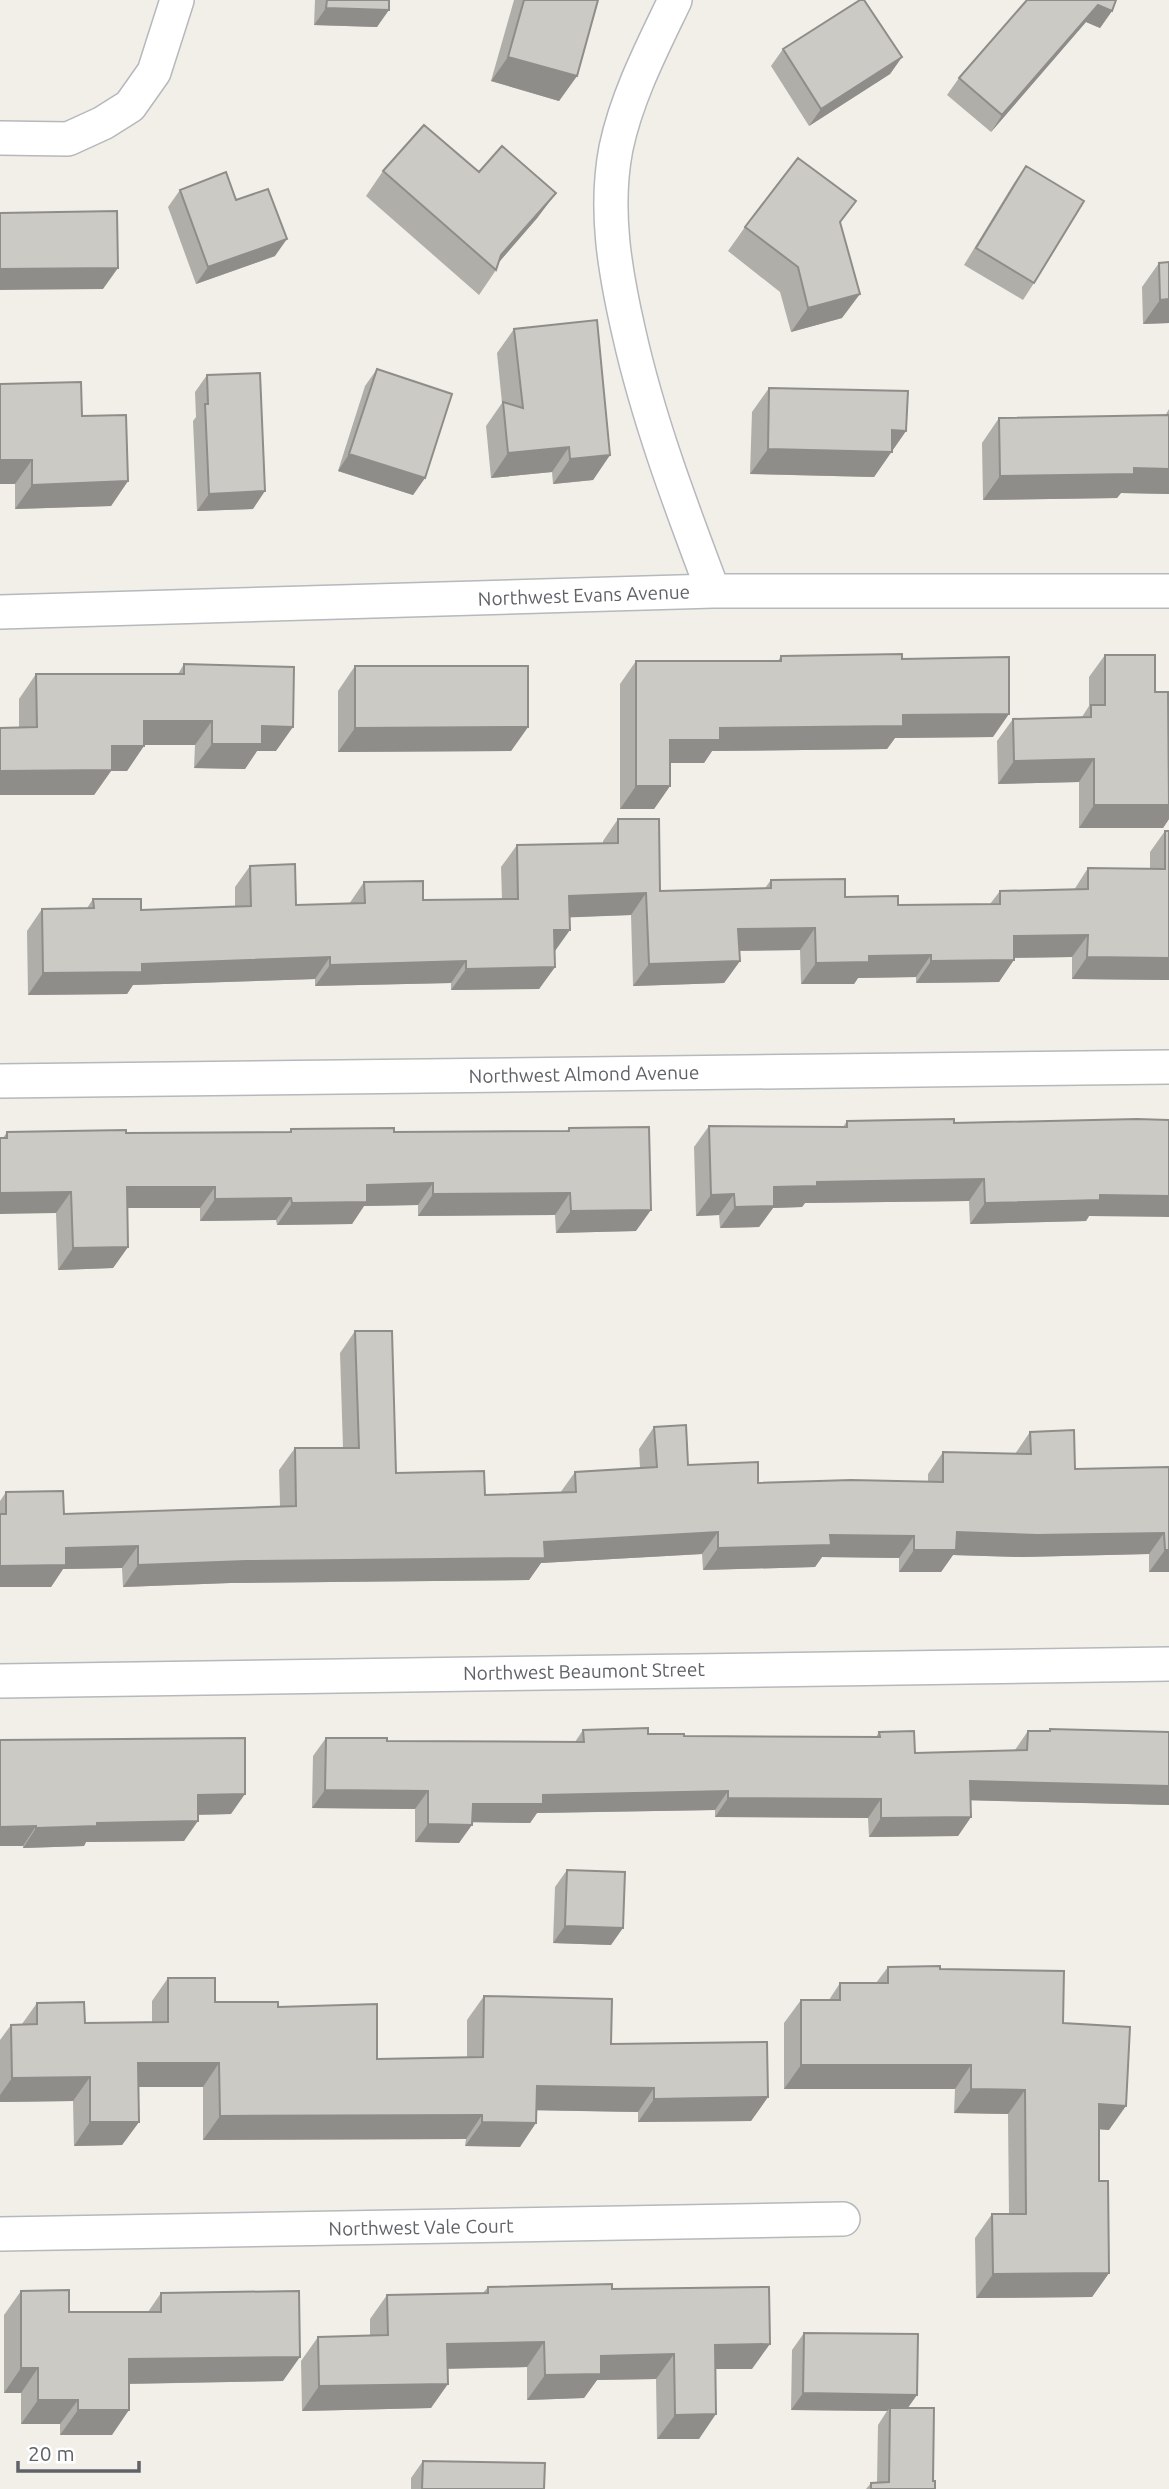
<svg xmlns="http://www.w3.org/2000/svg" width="1169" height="2489" font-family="Ubuntu,sans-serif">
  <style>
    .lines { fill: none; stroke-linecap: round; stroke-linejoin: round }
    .street-casing { stroke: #b5b8bc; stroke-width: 36 }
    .street { stroke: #fff; stroke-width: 33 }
    .wall { fill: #afaea9 }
    .shaded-wall { fill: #8f8d8a }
    .building { fill: #cccac5; stroke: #8f8d8a; stroke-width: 2 }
    .labels { text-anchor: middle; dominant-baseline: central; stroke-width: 5; stroke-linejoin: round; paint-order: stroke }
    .street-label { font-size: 19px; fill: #5f6368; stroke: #fff }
  </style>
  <rect width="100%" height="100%" fill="#f1efe8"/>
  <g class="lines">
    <g class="street-casing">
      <path id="street" d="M675,0C652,48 627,96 616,148C604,210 615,272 629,333C649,422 681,506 713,591
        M0,138L68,139L103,123L130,106L154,72L177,0
        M0,612L713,591H1169
        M0,1081L1169,1067
        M0,1681L1169,1664
        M0,2234L843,2219"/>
    </g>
    <use href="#street" class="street"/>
  </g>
  <path class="wall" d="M315,0H389L377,27L314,25Z
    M514,0H598L577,76L559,101L491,81Z
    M1112,11L1100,28L1086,22L991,132L947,95L959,78Z
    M783,49L902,57L890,74L809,126L771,66Z
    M1026,166L1034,283L1023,300L964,265L1014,183Z
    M383,171L479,172L538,217L498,263L496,270L479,295L366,196Z
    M180,190L236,200L275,256L196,284L168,207Z
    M840,224L842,318L791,332L780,292L728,251L745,227Z
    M1169,262V323L1143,324L1142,287L1159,263Z
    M514,329L610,455L593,480L553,484L552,472L491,478L486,426L502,403L497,353Z
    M377,369L425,478L413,495L338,471L365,386Z
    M207,375L253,509L197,511L193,421L196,417L195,392Z
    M769,388L906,431L874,477L750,474L752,412Z
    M1169,409V494L1121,493L1117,498L983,500L982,443L999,418L1165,416Z
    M82,416L128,481L111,506L15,509V484H0Z
    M1105,655L1155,692L1169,771V819L1163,828H1079V782L998,784L997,741L1013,719L1082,717L1089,706V677Z
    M781,656L902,659L993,737L895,738L887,749L712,751L704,763H670V786L654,809H620V684L636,661H778Z
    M184,664L276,751H257L245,769L194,768L195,745H144L127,771H111L94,795L19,728V699L36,674H178Z
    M355,666L528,727L511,751L338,752V691Z
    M618,819L660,891L765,888L771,880L845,897L898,905L990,904L1000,891L1074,890L1088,868L1150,869V852L1165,831L1169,980L1072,979V957L1014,958L999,982L916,983V977L858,978L854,984H801L800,950L739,951L740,961L724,983L633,986L631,915L570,917L554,951L555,967L539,989L451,990V983L315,986V979L133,985L127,994L28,995L27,931L42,909L87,908L93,899L141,910L235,907V887L250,866L296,905L349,904L364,882L423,900H502L501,867L517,845L603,844V841Z
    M847,1121L954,1123L1089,1216L1086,1221L970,1224L969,1201L805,1203L802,1207L773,1208L759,1227L720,1228L719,1215L696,1216L694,1147L709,1126L843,1127Z
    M569,1128L636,1231L556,1233L555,1215L418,1216V1205L364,1206L352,1224L277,1225L276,1220L200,1221V1208H127L128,1247L113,1268L58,1270L56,1213L3,1138L7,1132L126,1133L289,1132L291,1129L394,1132L567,1131Z
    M355,1331L396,1473L485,1495L560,1493L575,1472L640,1468L639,1449L654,1427L688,1465L758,1483L928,1482V1474L943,1452L1015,1454L1030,1432L1075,1469L1169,1467V1572H1149V1554L1022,1557L953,1555L941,1572H899V1558L822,1557L815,1567L703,1570L702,1554L541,1563L529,1580L230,1583L123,1587L122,1568L63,1569L51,1587H0V1501L6,1492L64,1514L280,1506L279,1470L295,1448H343L340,1353Z
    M1050,1729L1169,1805L970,1800L971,1817L958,1836L869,1837L868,1818L715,1817V1810L537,1813L530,1823L472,1822L459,1843L415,1842V1809L312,1808L313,1756L326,1738L387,1741L575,1742L583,1730L684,1736L876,1737L879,1732L915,1753L1015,1750L1028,1731H1049Z
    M0,1740L231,1814L198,1815L184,1841L86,1842L84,1846L23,1848V1846H0Z
    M567,1870L611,1945L553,1943L555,1887Z
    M888,1967L940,1969L1063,2023L1109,2130L1099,2129V2181L1109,2273L1092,2297L976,2298L975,2238L992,2214H1009L1008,2114L954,2113L955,2089H784V2023L801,2000H829L840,1983H876Z
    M168,1978L215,2002L278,2007L377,2059L467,2057V2020L484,1996L611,2044L768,2097L751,2121L638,2122V2112L536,2110L520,2147L465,2146L466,2139L203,2140V2087H139V2122L122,2145L74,2146L73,2101L0,2102V2040L11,2025L22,2024L37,2003L85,2023L152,2022V2001Z
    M488,2287L612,2289L752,2369H715L699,2439H657L656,2379L597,2380L584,2398L527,2400V2367L448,2369L431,2408L302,2411L301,2361L318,2337L370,2335V2319L387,2295L483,2293Z
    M21,2291L69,2312H148L161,2293L283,2381L129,2384L112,2435H60V2424H21V2393H4V2315Z
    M804,2333L907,2408L935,2489H866L871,2483H877L878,2425L887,2411L791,2410L792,2350Z
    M423,2461L544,2489H411V2478Z"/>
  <path class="shaded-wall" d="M1098,5L1112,11L1100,28L1086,22L991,132L1002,115Z
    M326,8L389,10L377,27L314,25Z
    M508,57L577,76L559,101L491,81Z
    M902,57L890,74L809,126L821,109Z
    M556,193L538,217L494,268L501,255Z
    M287,239L275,256L196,284L208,267Z
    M118,268L103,289L0,290V269Z
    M860,294L842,318L791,332L808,308Z
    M1169,299V323L1143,324L1160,300Z
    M892,430L906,431L874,477L750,474L768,449Z
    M569,447L552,472L491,478L508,453Z
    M349,454L425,478L413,495L338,471Z
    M610,455L593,480L553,484L570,459Z
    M0,460H32L15,484H0Z
    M1134,468L1169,469V494L1121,493L1117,498L983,500L1000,476Z
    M128,481L111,506L15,509L32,485Z
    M265,491L253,509L197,511L209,494Z
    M1009,714L993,737L895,738L887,749L712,751L704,763H654L670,740L720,728L903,715Z
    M144,721H212L195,745H127Z
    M262,726L293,727L276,751H257L245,769L194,768L212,744Z
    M528,727L511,751L338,752L355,728Z
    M112,746H144L127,771H111L94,795H0V771Z
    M1094,759L1079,782L998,784L1014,761Z
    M636,786H670L654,809H620Z
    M1094,805H1169V819L1163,828H1079Z
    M646,893L631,915L554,918L569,896Z
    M815,928L800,950L723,951L738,929Z
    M554,930H570L555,951Z
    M1088,935L1072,957L998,958L1014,936Z
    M931,955L916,977L858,978L854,984H801L816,963L869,956Z
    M330,957L315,979L133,985L127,994L28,995L43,973L142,964Z
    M1087,957L1169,958V980L1072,979Z
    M1014,960L999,982L916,983L931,961Z
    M466,961L451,983L315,986L330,965Z
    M740,961L724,983L633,986L649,964Z
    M555,967L539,989L451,990L466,969Z
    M984,1179L969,1201L805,1203L802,1207L773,1208L759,1227L720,1228L735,1207L774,1187L817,1182Z
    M433,1183L418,1205L364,1206L352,1224L277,1225L292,1203L367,1185Z
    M127,1187H215L200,1208H112Z
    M71,1192L56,1213L0,1214V1193Z
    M570,1193L555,1215L418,1216L433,1194Z
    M734,1194L719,1215L696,1216L711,1195Z
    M1100,1195L1169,1196V1217L1089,1216L1086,1221L970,1224L985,1203Z
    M291,1198L276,1220L200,1221L215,1199Z
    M651,1210L636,1231L556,1233L571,1211Z
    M128,1247L113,1268L58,1270L73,1248Z
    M718,1532L702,1554L541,1563L529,1580L230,1583L123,1587L138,1565Z
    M957,1532L1164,1533L1149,1554L1022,1557L953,1555L941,1572H899L914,1550Z
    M830,1535L914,1536L899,1558L822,1557L815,1567L703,1570L718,1548Z
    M138,1546L122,1568L63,1569L51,1587H0V1566L66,1548Z
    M1165,1550H1169V1572H1149Z
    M970,1781L1169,1786V1805L957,1800Z
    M325,1790L428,1791L415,1809L312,1808Z
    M728,1791L715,1810L537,1813L530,1823L460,1822L473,1804L543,1795Z
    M245,1794L231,1814L184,1815L198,1795Z
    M728,1798L881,1799L868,1818L715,1817Z
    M971,1817L958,1836L869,1837L881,1818Z
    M198,1821L184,1841L86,1842L84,1846L23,1848L36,1828L97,1823Z
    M428,1824L472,1825L459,1843L415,1842Z
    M36,1826L23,1846H0V1827Z
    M565,1926L623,1928L611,1945L553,1943Z
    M138,2063H219L203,2087H122Z
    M801,2065H971L955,2089H784Z
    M90,2077L73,2101L0,2102V2095L12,2078Z
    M537,2086L654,2088L638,2112L520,2110Z
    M971,2089L1025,2090L1008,2114L954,2113Z
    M768,2097L751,2121L638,2122L654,2099Z
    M1099,2104L1126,2106L1109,2130L1082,2128Z
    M482,2115L466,2139L203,2140L220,2116Z
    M90,2122H139L122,2145L74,2146Z
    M482,2122L536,2123L520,2147L465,2146Z
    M1109,2273L1092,2297L976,2298L993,2274Z
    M544,2342L527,2367L430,2369L447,2344Z
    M770,2344L752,2369H698L715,2345Z
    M674,2354L656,2379L597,2380L584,2398L527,2400L545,2375L601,2356Z
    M300,2357L283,2381L112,2384L129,2359Z
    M21,2368H38L21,2393H4Z
    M448,2384L431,2408L302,2411L319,2386Z
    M803,2393L917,2395L905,2412L890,2408L887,2411L791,2410Z
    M38,2400H78L60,2424H21Z
    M78,2410H129L112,2435H60Z
    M716,2414L699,2439H657L675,2415Z"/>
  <path class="building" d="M327,0H389V10L326,8Z
    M524,0H598L577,76L508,57Z
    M860,0H864L902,57L821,109L783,49Z
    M1027,0H1116L1112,11L1098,5L1002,115L959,78Z
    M424,125L479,172L502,146L556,193L501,255L496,270L383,171Z
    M798,158L856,201L840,222L860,294L808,308L798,267L745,227Z
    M1026,166L1084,201L1034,283L976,248Z
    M226,172L236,200L268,189L287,239L208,267L180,190Z
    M117,211L118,268L0,269V213Z
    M1169,262V299L1160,300L1159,263Z
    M597,320L610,455L570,459L569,447L508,453L503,402L523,408L514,329Z
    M377,369L452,394L425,478L349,454Z
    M260,373L265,491L209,494L205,404H208L207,375Z
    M81,382L82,416L126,415L128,481L32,485V460H0V384Z
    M769,388L908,391L906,431L892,430V452L768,449Z
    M1169,415V469L1134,468V474L1000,476L999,418Z
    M902,654V659L1009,657V714L903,715V726L720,728V740H670V786H636V661H781V656Z
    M1105,655H1155V692H1168L1169,805H1094V759L1014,761L1013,719L1091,717V705H1105Z
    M184,664L294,667L293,727L262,726V744H212V721H144V746H112V770L0,771V728L37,727L36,674H184Z
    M355,666H528V727L355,728Z
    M618,819H659L660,891L771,888V880L845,879V897L898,896V905L1000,904V891L1088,889V868L1165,869V831H1169V958L1087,957L1088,935L1014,936V960L931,961V955L869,956V962L816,963L815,928L738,929L740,961L649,964L646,893L569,896L570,930H554L555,967L466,969V961L330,965V957L142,964V972L43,973L42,909L94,908L93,899H141V910L251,906L250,866L295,864L296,905L365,903L364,882L423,881V900L518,899L517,845L618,843Z
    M954,1119V1123L1137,1119L1169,1120V1196L1100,1195V1200L985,1203L984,1179L817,1182V1186L774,1187V1206L735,1207L734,1194L711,1195L709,1126L847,1127V1121Z
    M649,1127L651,1210L571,1211L570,1193L433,1194V1183L367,1185V1202L292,1203L291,1198L215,1199V1187H127L128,1247L73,1248L71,1192L0,1193V1138H7V1132L126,1130V1133L291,1132V1129L394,1128V1132L569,1131V1128Z
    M355,1331H392L396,1473L484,1471L485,1495L576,1492L575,1472L657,1467L654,1427L686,1425L688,1465L758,1462V1483L851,1480L943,1482V1452L1031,1454L1030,1432L1074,1430L1075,1469L1169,1467V1550H1165L1164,1533L1037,1535L957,1532L956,1550H914V1536L830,1535L831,1545L718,1548V1532L544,1542L545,1558L246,1561L138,1565V1546L66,1548V1565L0,1566V1514H6V1492L63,1491L64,1514L296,1506L295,1448H359Z
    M648,1728V1734H684V1736L880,1737L879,1732L914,1731L915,1753L1027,1750L1028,1731H1050V1729L1169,1732V1786L970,1781L971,1817L881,1818V1799L728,1798V1791L543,1795V1804H473L472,1825L428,1824V1791L325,1790L326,1738H387V1741L584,1742L583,1730Z
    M245,1738V1794L198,1795V1821L97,1823V1826L36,1828V1826L0,1827V1740Z
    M567,1870L625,1872L623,1928L565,1926Z
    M940,1966V1969L1064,1971L1063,2023L1130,2027L1126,2106L1099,2104V2181H1108L1109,2273L993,2274L992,2214H1026L1025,2090L971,2089V2065H801V2000H840V1983H888V1967Z
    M168,1978H215V2002H278V2007L377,2004V2059L483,2057L484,1996L612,1999L611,2044L767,2042L768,2097L654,2099V2088L537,2086L536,2123L482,2122V2115L220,2116L219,2063H138L139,2122H90V2077L12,2078L11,2025L37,2024V2003L84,2002L85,2023L168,2022Z
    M612,2284V2289L769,2287L770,2344L715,2345L716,2414L675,2415L674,2354L601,2356V2374L545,2375L544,2342L447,2344L448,2384L319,2386L318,2337L388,2335L387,2295L488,2293V2287Z
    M69,2290V2312H161V2293L299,2291L300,2357L129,2359V2410H78V2400H38V2368H21V2291Z
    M804,2333L918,2334L917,2395L803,2393Z
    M890,2408H934L933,2481H935V2489H871V2483L889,2482Z
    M423,2461L545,2463L544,2489H422Z"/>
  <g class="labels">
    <g class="street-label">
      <text transform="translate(584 595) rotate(-2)">Northwest Evans Avenue</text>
      <text transform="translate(584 1074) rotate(-1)">Northwest Almond Avenue</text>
      <text transform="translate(584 1671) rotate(-1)">Northwest Beaumont Street</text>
      <text transform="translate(421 2227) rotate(-1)">Northwest Vale Court</text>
    </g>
  </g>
  <path d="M18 2461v10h121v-10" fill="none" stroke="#5f6368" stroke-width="3.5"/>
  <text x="28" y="2461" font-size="21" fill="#5f6368" stroke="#ffffff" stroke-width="5" paint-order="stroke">20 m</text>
</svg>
